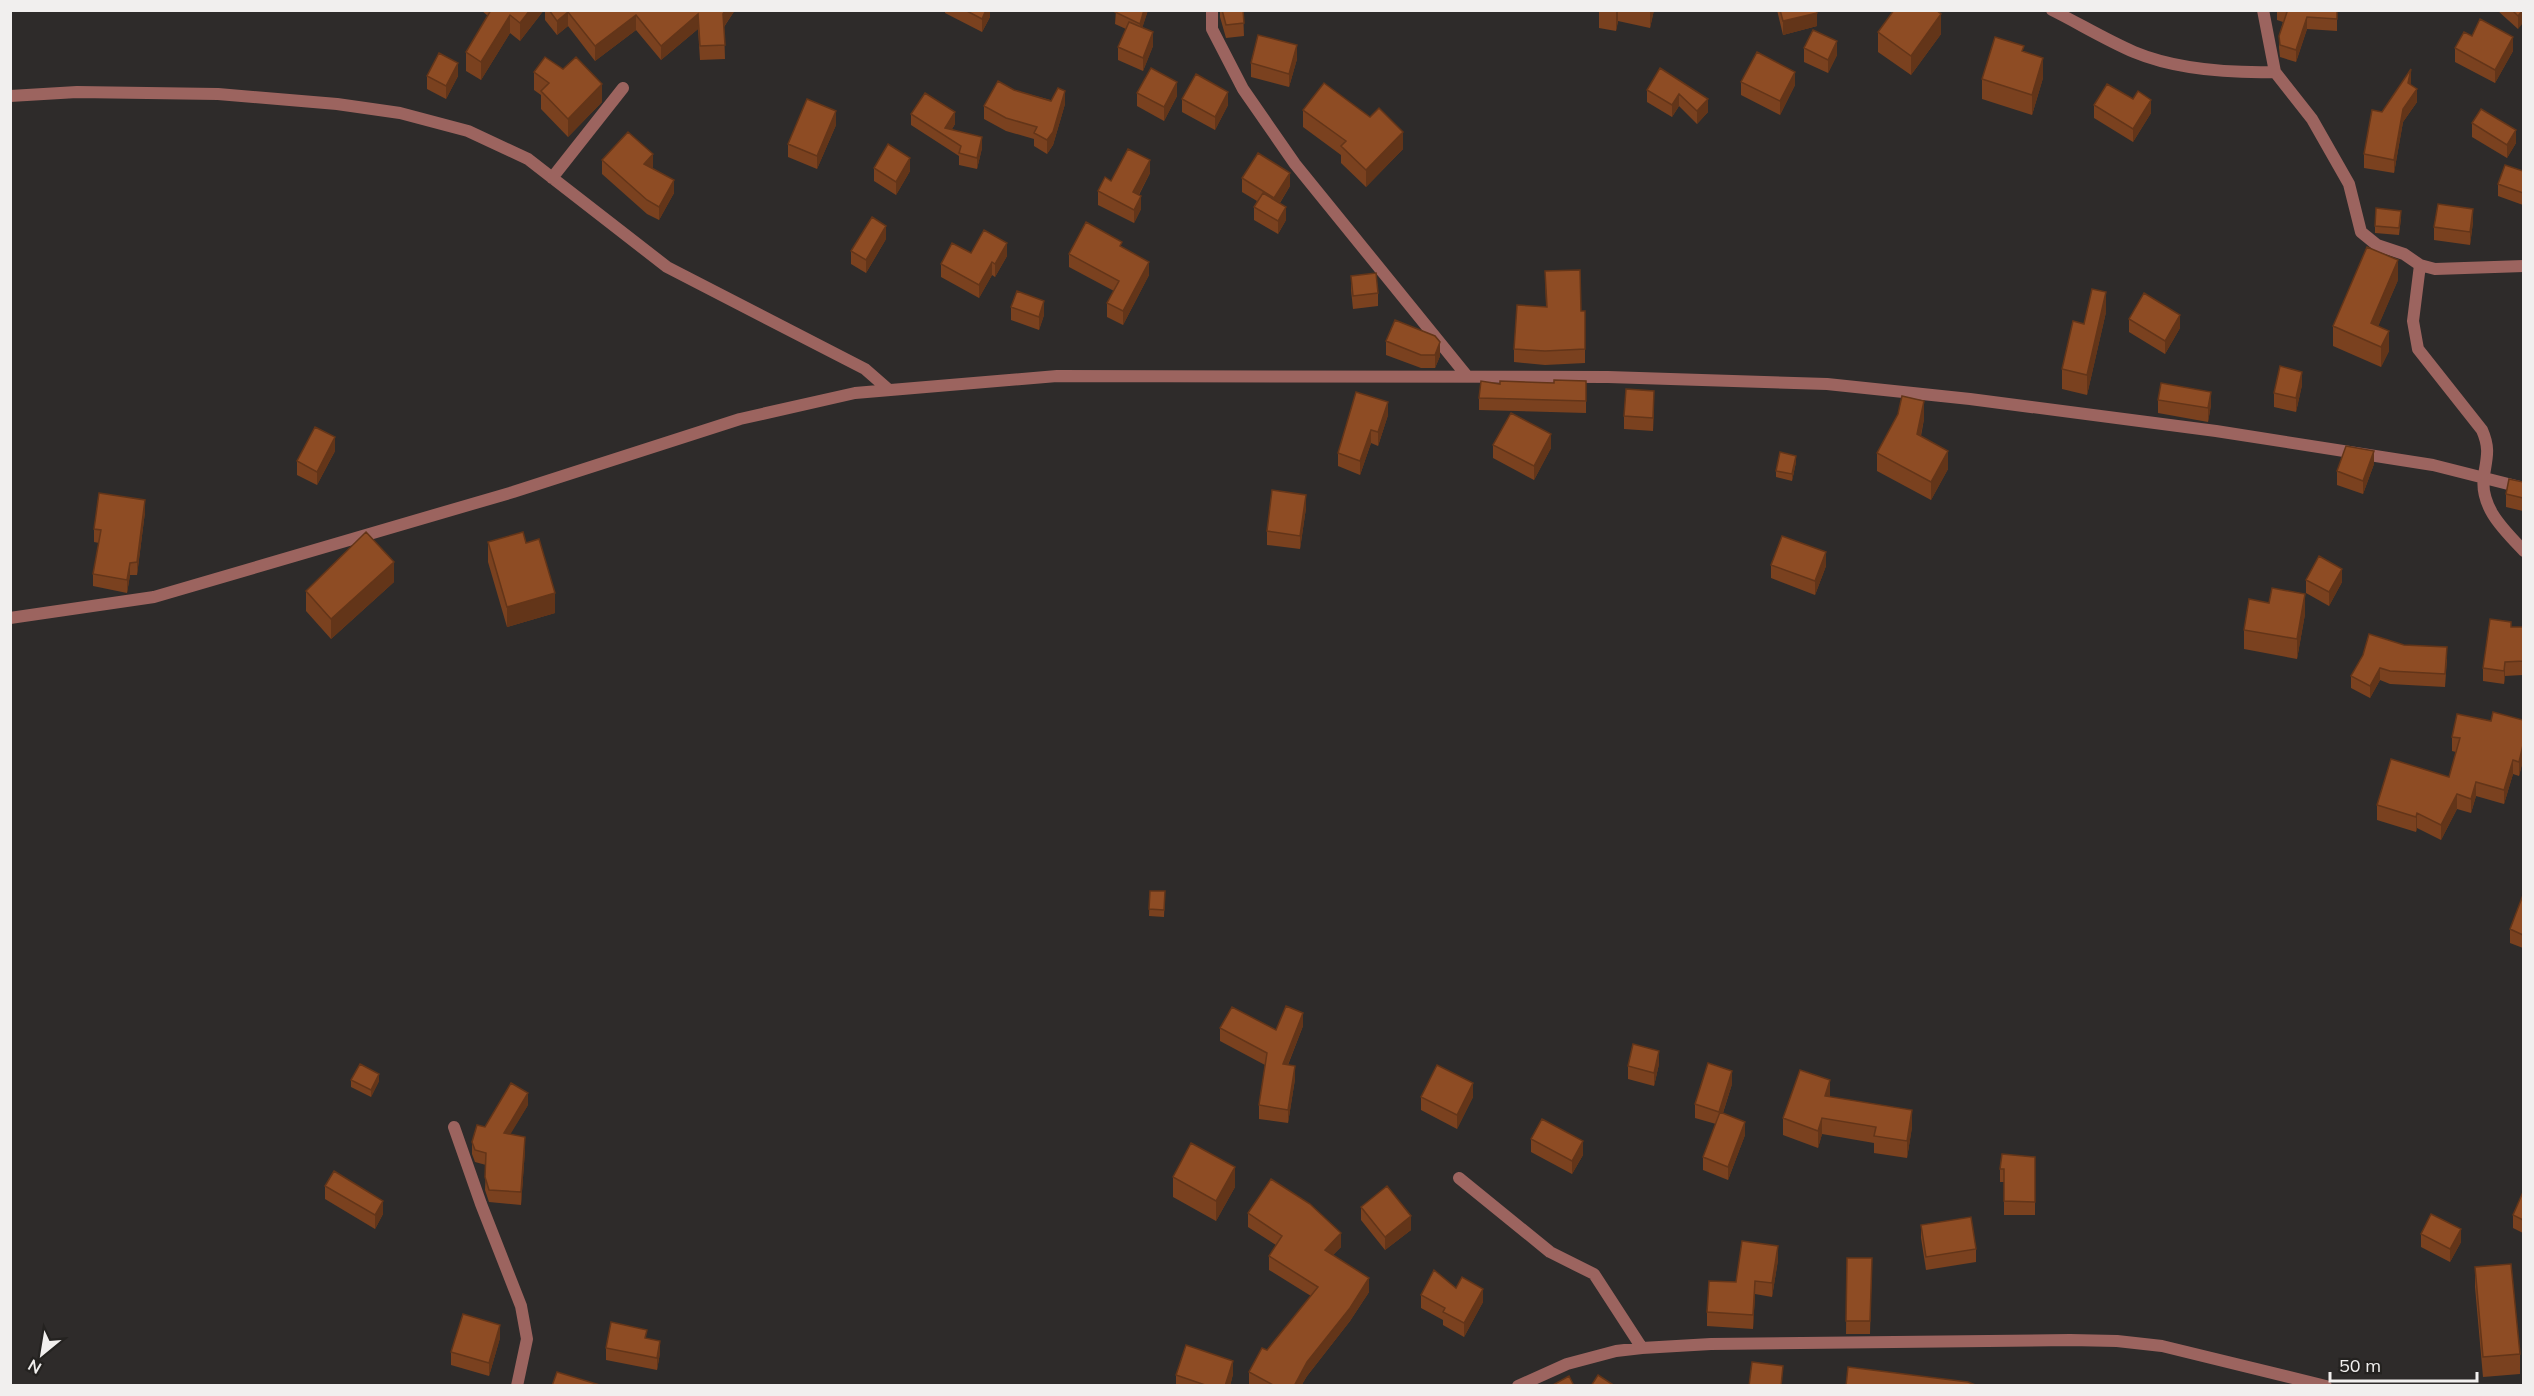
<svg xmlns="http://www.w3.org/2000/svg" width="2534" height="1396" font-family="Mulish,sans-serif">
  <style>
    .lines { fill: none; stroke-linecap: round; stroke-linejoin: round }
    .street { stroke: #9c645f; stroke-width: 12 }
    .wall { fill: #7a411f }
    .shaded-wall { fill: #633519 }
    .building { fill: #8e4c24; stroke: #633519; stroke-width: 1.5 }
  </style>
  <rect width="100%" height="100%" fill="#2e2b2a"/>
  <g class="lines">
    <path class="street" d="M1212,10V29L1243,89L1295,164L1467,376
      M2052,10C2080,24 2106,40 2134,52C2177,70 2229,73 2275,72
      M2263,10L2275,72L2312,119L2349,184L2361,232L2377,245L2404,254L2420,265L2435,269L2524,266
      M10,96L77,92L218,94L337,104L400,113L468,131L528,159L667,267L865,369L889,390
      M552,178L623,88
      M2420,265L2413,321L2418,349L2482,430C2490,448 2487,457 2484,475C2479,507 2504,530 2524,551
      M10,618L154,597L513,492L740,419L855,393L1057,376L1608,377L1827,384L1970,399L2216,431L2433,465L2524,488
      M454,1127L481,1204L521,1306L527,1339L517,1386
      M1459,1178L1550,1252L1594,1274L1642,1348
      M1518,1386L1567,1364L1616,1351L1642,1348L1711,1344L2070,1340L2117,1341L2162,1346L2326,1386"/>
  </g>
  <path class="wall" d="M481,10H544L520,41L510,33L481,80L466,71V52L488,16Z
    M545,10H735L724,27L725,59L700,60L698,29L661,60L636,30L595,61L568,26L557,35L545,20Z
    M945,10H990V17L982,32L945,13Z
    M1116,10H1148L1142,28L1153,46L1143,71L1118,60V47L1126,29L1115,24Z
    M1220,10H1243L1244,36L1226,38L1220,17Z
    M1599,10H1654L1650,28L1618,21L1616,31L1599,28Z
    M1777,10H1816L1817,26L1783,35Z
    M2277,10H2337V31L2307,29L2296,62L2280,57L2279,48V36L2283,22L2277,20Z
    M2523,10L2518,29L2498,11Z
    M1878,32L1941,34L1911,75L1878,52Z
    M2472,36L2513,51L2495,83L2455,62V48Z
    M1804,48L1837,55L1828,73L1804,62Z
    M2024,52L2043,78L2032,115L1982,99V79Z
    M1297,59L1289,87L1251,77V63Z
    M1660,68L1708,112L1697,124L1679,106L1672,117L1647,102V90Z
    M534,72L602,102L568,137L541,109V95L534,90Z
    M427,76H458L446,99L427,89Z
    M1741,82L1795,85L1780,115L1741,95Z
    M2411,82L2410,85L2417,102L2403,122L2394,173L2364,168V154L2382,112Z
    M1014,90L1065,104L1053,145L1047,154L1034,146V139L1006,131L984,119V106Z
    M1137,93L1177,96L1164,121L1137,106Z
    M1182,99L1228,105L1215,130L1182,112Z
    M2133,99L2151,113L2133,142L2094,118V105Z
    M1303,110L1403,149L1366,187L1341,163V155L1303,127Z
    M911,114L955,124L952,129L982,148L977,169L959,165V156L911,125Z
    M2472,123L2516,143L2507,158L2472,137Z
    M836,125L817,169L788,157V144Z
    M602,160L653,167L652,168L674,193L659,220L647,214L602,174Z
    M874,168L910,171L896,195L874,181Z
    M2523,171V205L2498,196V184Z
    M1150,173L1139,195L1141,209L1134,223L1098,205V191L1111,181Z
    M1242,178L1290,186L1280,203L1286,220L1278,234L1254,220V207L1257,201L1242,192Z
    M2401,218L2399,235L2375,233V226Z
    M2473,222L2470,245L2434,240V227Z
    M886,239L866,273L851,264V251Z
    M1122,247L1149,275L1123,325L1107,317V303L1114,291L1069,267V254Z
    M971,253L1007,256L995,277L992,275L979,298L941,277V264Z
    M1545,271L1581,311H1585V363L1545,365L1514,362V349L1546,307Z
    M1351,276L1378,293V306L1353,309L1351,290Z
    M2398,280L2378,326L2389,351L2381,367L2333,346V326Z
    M1011,307L1044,315L1039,330L1011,320Z
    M2106,312L2087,395L2062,389V369L2084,324Z
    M2129,319L2180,328L2165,354L2129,332Z
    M1386,341L1440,356L1435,368H1421L1386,355Z
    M1586,381V413L1479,410V398L1554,383Z
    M2302,385L2296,412L2274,407V393Z
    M2158,400L2211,405L2208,422L2158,413Z
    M1654,404L1653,431L1624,429V416Z
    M1388,415L1378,446L1371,443L1360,475L1338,466V453Z
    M1924,419L1921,436L1948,469L1931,500L1877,471V453Z
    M1493,445L1551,448L1534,480L1493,458Z
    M335,451L317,485L297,475V461Z
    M1796,462L1792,481L1776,477V471Z
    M2374,464L2363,494L2337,485V471Z
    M2523,482V511L2506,507V494Z
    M1306,508L1300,549L1267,545V531Z
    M145,512L137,575H130L127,593L93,586V574L99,543L94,542V529Z
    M488,542L526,543L555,613L507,627L488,562Z
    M1771,565L1826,566L1815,595L1771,578Z
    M2306,580L2342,582L2329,606L2306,593Z
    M394,582L331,639L306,611V591Z
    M2269,603L2305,614L2297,659L2244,649V630Z
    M2511,627H2523V675L2505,676L2504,684L2483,681V668Z
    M2363,655L2447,659L2445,687L2390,684L2380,680L2370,698L2351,688V676Z
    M2523,720V760L2519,776L2513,774L2504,804L2476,796L2471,813L2457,809L2441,840L2417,828L2416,832L2377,820V805L2449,777L2456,752L2452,751V737L2491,721Z
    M1150,891H1165L1164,917L1149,916Z
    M2523,895V948L2510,943V929Z
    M1303,1026L1288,1065L1295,1079L1288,1123L1259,1119V1105L1265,1065L1220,1041V1028L1276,1030Z
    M1659,1064L1654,1086L1628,1079V1066Z
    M351,1080L379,1081L371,1097L351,1087Z
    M1732,1084L1723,1113L1745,1135L1728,1180L1703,1170V1157L1716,1124L1695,1118V1104Z
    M1421,1097H1473L1457,1129L1421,1110Z
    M1830,1097L1912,1127L1907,1158L1874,1153V1143L1822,1134L1818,1148L1783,1135V1118Z
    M528,1105L510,1134L525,1150L521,1205L489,1202L485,1190L486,1165L475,1162L472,1154V1142L485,1127Z
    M1531,1139L1583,1155L1572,1174L1531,1152Z
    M2035,1157V1215H2004V1182H2000V1169Z
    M1173,1177L1235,1187L1216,1221L1173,1197Z
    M325,1186L383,1214L375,1229L325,1199Z
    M2523,1192V1233L2513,1228V1215Z
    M1361,1207L1411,1230L1385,1250L1361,1220Z
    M1248,1213L1341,1247L1333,1255L1369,1292L1350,1321L1307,1376L1301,1386L1249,1385V1372L1311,1296L1269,1270V1256L1276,1245L1248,1227Z
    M1921,1225L1976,1249V1262L1926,1270L1921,1238Z
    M2421,1234L2461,1242L2450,1262L2421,1247Z
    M1847,1258H1872L1870,1334H1846Z
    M1778,1260L1772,1297L1755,1294L1753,1329L1707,1326V1312L1736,1282Z
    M2475,1267L2520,1354V1374L2483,1377L2475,1287Z
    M1456,1288L1483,1302L1464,1337L1443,1325V1320L1421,1308V1295Z
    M500,1338L489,1376L451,1365V1352Z
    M647,1339L660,1353L657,1370L606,1360V1348Z
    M1233,1374L1230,1386H1176V1375Z"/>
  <path class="shaded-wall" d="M530,10H544L520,41V23Z
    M725,10H735L723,28V14Z
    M986,10H990V17L982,32V19Z
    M1144,10H1148L1140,35V24Z
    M1616,10H1618V21L1616,31Z
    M1650,10H1654L1650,28Z
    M2523,10V23L2518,29V16Z
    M568,12V26L557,35V21Z
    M1817,13V26L1783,35V21Z
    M698,14V29L661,60V46Z
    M1941,14V34L1911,75V56Z
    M510,15V33L481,80V62Z
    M636,15V30L595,61V46Z
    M2307,17V29L2296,62V50Z
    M1153,32V46L1143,71V58Z
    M2513,37V51L2495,83V70Z
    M1837,41V55L1828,73V60Z
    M1297,45V59L1289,87V74Z
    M2043,58V78L2032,115V95Z
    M458,63V76L446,99V86Z
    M2411,69V82L2408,97V83Z
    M1795,72V85L1780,115V101Z
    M1177,82V96L1164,121V107Z
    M602,84V102L568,137V119Z
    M2417,89V102L2403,122L2394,173V160L2403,109Z
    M1065,91V104L1053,145L1047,154V140Z
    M1228,92V105L1215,130V117Z
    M1679,94V106L1672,117V105Z
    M1708,99V112L1697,124V111Z
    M2151,100V113L2133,142V129Z
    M836,111V125L817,169V156Z
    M955,112V124L947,137L945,128Z
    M2516,130V143L2507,158V145Z
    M1403,132V149L1366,187V170Z
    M982,137V148L977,169V158Z
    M653,154V167L644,177V164Z
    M910,158V171L896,195V182Z
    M1150,160V173L1133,205V192Z
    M1290,173V186L1274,212V198Z
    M674,180V193L659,220V207Z
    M1141,196V209L1134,223V210Z
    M1286,207V220L1278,234V221Z
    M2473,209V222L2470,245V232Z
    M886,226V239L866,273V260Z
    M1007,243V256L995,277V264Z
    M2398,260V280L2371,343V323Z
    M992,262V275L979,298V285Z
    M1149,262V275L1123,325V311Z
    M2106,292V312L2087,395V375Z
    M1044,301V315L1039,330V317Z
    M2180,315V328L2165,354V341Z
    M2389,331V351L2381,367V347Z
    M1440,342V356L1435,368V355Z
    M2302,372V385L2296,412V398Z
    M1654,391V404L1653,431V418Z
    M2211,392V405L2208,422V408Z
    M1924,401V419L1917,452V434Z
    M1388,402V415L1378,446V432Z
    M1371,430V443L1360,475V461Z
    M1551,434V448L1534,480V466Z
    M335,437V451L317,485V472Z
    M1948,451V469L1931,500V482Z
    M2374,451V464L2363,494V481Z
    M1796,456V462L1792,481V474Z
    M1306,495V508L1300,549V536Z
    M145,500V512L137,575V562Z
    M1826,552V566L1815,595V581Z
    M394,562V582L331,639V619Z
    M130,563V575L127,593V580Z
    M2342,569V582L2329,606V592Z
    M555,593V613L507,627V607Z
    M2305,594V614L2297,659V639Z
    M2505,662V676L2504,684V671Z
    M2380,668V680L2370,698V686Z
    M2523,745V760L2519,776V762Z
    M2513,760V774L2504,804V790Z
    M2476,782V796L2471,813V799Z
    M2457,794V809L2441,840V825Z
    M2417,813V828L2416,832V817Z
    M1303,1013V1026L1283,1077V1064Z
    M1659,1051V1064L1654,1086V1073Z
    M1295,1066V1079L1288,1123V1110Z
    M1732,1071V1084L1719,1125V1112Z
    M379,1074V1081L371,1097V1090Z
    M1830,1080V1097L1825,1096Z
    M1473,1083V1097L1457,1129V1115Z
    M528,1093V1105L504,1145V1133Z
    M1912,1110V1127L1907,1158V1141Z
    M1822,1118V1134L1818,1148V1131Z
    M1745,1122V1135L1728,1180V1167Z
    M525,1137V1150L521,1205V1192Z
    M1583,1141V1155L1572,1174V1161Z
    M1235,1167V1187L1216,1221V1201Z
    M383,1201V1214L375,1229V1215Z
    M1411,1216V1230L1385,1250V1237Z
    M2461,1229V1242L2450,1262V1249Z
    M1341,1233V1247L1325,1263V1250Z
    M1778,1246V1260L1772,1297V1283Z
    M1369,1278V1292L1350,1321L1307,1376L1301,1386H1294L1307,1362Z
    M1755,1281V1294L1753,1329V1315Z
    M1483,1289V1302L1464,1337V1323Z
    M500,1325V1338L489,1376V1363Z
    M660,1341V1353L657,1370V1358Z
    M1233,1361V1374L1230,1386H1225Z"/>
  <path class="building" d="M491,10H530L520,23L510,15L481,62L466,52Z
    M549,10H725L723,14L725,45L700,46L698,14L661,46L636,15L595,46L568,12L557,21Z
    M965,10H986L982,19Z
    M1116,10H1144L1140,24L1115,12Z
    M1222,10H1243L1244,23L1226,25Z
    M1780,10H1816L1817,13L1783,21Z
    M1894,10H1936L1941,14L1911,56L1878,32Z
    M2284,10H2337V19L2307,17L2296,50L2280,45L2279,36L2287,12Z
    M2512,10H2523L2518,16Z
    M2480,19L2513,37L2495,70L2455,48L2464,32L2472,36Z
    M1129,22L1153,32L1143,58L1118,47Z
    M1813,30L1837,41L1828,60L1804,48Z
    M1258,35L1297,45L1289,74L1251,63Z
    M1995,37L2024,46L2022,51L2043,58L2032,95L1982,79Z
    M1757,52L1795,72L1780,101L1741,82Z
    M439,53L458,63L446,86L427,76Z
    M545,57L563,69L576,57L602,84L568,119L541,91L549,83L534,72Z
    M1151,68L1177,82L1164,107L1137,93Z
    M1660,68L1708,99L1697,111L1679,94L1672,105L1647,90Z
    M2411,69L2408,83L2417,89L2403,109L2394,160L2364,154L2372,110L2382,112Z
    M1196,74L1228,92L1215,117L1182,99Z
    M998,81L1014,90L1051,101L1058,88L1065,91L1053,132L1047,140L1034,133L1037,127L1006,118L984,106Z
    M1324,83L1370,117L1379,108L1403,132L1366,170L1341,146L1346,141L1303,110Z
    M2107,84L2133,99L2138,91L2151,100L2133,129L2094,105Z
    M925,93L955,112L945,128L982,137L977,158L959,153L961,146L911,114Z
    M807,99L836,111L817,156L788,144Z
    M2481,109L2516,130L2507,145L2472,123Z
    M628,132L653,154L644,164L674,180L659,207L647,200L602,160Z
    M888,144L910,158L896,182L874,168Z
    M1128,149L1150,160L1133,192L1141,196L1134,210L1098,191L1105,177L1111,181Z
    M1258,153L1290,173L1274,198L1242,178Z
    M2505,165L2523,171V193L2498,184Z
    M1263,193L1286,207L1278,221L1254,207Z
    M2438,204L2473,209L2470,232L2434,227Z
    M2376,208L2401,211L2399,228L2375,226Z
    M872,217L886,226L866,260L851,251Z
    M1086,222L1122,242L1120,246L1149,262L1123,311L1107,303L1119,281L1069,254Z
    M984,230L1007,243L995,264L992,262L979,285L941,264L952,243L971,253Z
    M2367,247L2398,260L2371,323L2389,331L2381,347L2333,326Z
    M1580,270L1581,311H1585V349L1545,351L1514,349L1517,305L1547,307L1545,271Z
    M1376,273L1378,293L1353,296L1351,276Z
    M2092,289L2106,292L2087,375L2062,369L2073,321L2084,324Z
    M1017,291L1044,301L1039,317L1011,307Z
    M2144,293L2180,315L2165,341L2129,319Z
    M1395,320L1435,336L1440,342L1435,355H1421L1386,341Z
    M2280,366L2302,372L2296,398L2274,393Z
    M1554,380L1586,381V401L1479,398L1481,381L1500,384V381L1554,383Z
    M2161,383L2211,392L2208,408L2158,400Z
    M1626,389L1654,391L1653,418L1624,416Z
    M1356,392L1388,402L1378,432L1371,430L1360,461L1338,453Z
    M1902,396L1924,401L1917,434L1948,451L1931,482L1877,453L1898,414Z
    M1511,413L1551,434L1534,466L1493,445Z
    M315,427L335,437L317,472L297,461Z
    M2346,446L2374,451L2363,481L2337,471Z
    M1780,452L1796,456L1792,474L1776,471Z
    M2509,479L2523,482V498L2506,494Z
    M1272,490L1306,495L1300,536L1267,531Z
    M99,493L145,500L137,562L130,563L127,580L93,574L101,530L94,529Z
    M366,532L394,562L331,619L306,591Z
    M523,532L526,543L539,539L555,593L507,607L488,542Z
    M1782,536L1826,552L1815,581L1771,565Z
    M2319,556L2342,569L2329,592L2306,580Z
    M2272,588L2305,594L2297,639L2244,630L2249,599L2269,603Z
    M2490,619L2511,622V627H2523V661L2505,662L2504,671L2483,668Z
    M2369,634L2404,645L2447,647L2445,674L2390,671L2380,668L2370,686L2351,676L2363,655Z
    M2493,712L2523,720V746V745L2519,762L2513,760L2504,790L2476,782L2471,799L2457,794L2441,825L2417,813L2416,817L2377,805L2391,759L2449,777L2460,738L2452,737L2457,714L2491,721Z
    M1150,891H1165L1164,910L1149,909Z
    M2523,895V935L2510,929Z
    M1286,1006L1303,1013L1283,1064L1295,1066L1288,1110L1259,1105L1267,1053L1220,1028L1232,1007L1276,1030Z
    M1633,1044L1659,1051L1654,1073L1628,1066Z
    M1708,1063L1732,1071L1719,1112L1695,1104Z
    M360,1064L379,1074L371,1090L351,1080Z
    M1437,1065L1473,1083L1457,1115L1421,1097Z
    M1800,1070L1830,1080L1825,1096L1912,1110L1907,1141L1874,1136L1876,1127L1822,1118L1818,1131L1783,1118Z
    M511,1083L528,1093L504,1133L525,1137L521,1192L489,1190L485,1177L486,1153L475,1150L472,1142L477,1125L485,1127Z
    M1720,1112L1745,1122L1728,1167L1703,1157Z
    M1542,1119L1583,1141L1572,1161L1531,1139Z
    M1191,1143L1235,1167L1216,1201L1173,1177Z
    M2002,1154L2035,1157V1202L2004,1201V1169H2000Z
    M334,1171L383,1201L375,1215L325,1186Z
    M1271,1179L1310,1204L1341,1233L1325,1250L1369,1278L1350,1308L1307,1362L1294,1386H1275L1249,1372L1262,1348L1267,1350L1318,1287L1269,1256L1282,1236L1248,1213Z
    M1387,1186L1411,1216L1385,1237L1361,1207Z
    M2523,1192V1220L2513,1215Z
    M2431,1214L2461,1229L2450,1249L2421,1234Z
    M1971,1217L1976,1249L1926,1257L1921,1225Z
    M1742,1241L1778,1246L1772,1283L1755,1281L1753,1315L1707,1312L1709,1281L1736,1282Z
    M1847,1258H1872L1870,1321H1846Z
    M2511,1264L2520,1354L2483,1357L2475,1267Z
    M1434,1270L1456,1288L1462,1277L1483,1289L1464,1323L1443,1312L1445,1308L1421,1295Z
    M463,1314L500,1325L489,1363L451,1352Z
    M611,1322L647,1330L645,1338L660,1341L657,1358L606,1348Z
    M1186,1345L1233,1361L1225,1386H1208L1176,1375Z
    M1752,1362L1783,1366L1781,1386H1749Z
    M1848,1367L1968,1382L1978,1386H1846Z
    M557,1372L603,1386H552Z
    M1598,1375L1615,1386H1591Z
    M1569,1376L1574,1386H1551Z"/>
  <rect width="2534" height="1396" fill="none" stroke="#f1efee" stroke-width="24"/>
  <g transform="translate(42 1354) rotate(210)" stroke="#242220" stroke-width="4.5" paint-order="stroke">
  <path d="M0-4.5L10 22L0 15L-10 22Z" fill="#f1efee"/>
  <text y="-9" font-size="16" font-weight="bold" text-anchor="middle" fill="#f1efee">N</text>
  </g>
  <path d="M2330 1372v9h147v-9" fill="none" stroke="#f1efee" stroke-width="3"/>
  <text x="2339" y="1372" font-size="18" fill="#f1efee" stroke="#242220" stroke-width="4.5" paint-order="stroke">50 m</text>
</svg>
